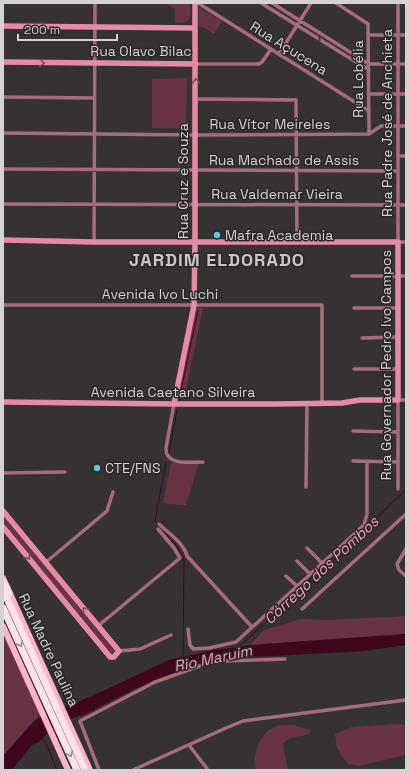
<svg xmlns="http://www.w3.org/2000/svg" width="409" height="773" font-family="'Space Grotesk',sans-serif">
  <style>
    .green { fill: #683444 }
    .water { fill: #3f071e }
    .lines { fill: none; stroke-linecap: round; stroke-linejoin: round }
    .stream { stroke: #3f071e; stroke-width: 1 }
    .street { stroke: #a66c7c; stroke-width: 3.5 }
    .secondary { stroke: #e68ba6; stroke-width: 5.5 }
    .primary { stroke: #fcb5c8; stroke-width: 6 }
    .highway { stroke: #ffe1e9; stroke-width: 7 }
    .oneway { stroke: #4a383d }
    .oneway2 { stroke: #764f5a }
    .oneway3 { stroke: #958488 }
    .poi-dot { fill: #55cadf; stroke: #2b2728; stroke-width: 1.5 }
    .labels { text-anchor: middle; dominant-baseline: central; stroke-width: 3; stroke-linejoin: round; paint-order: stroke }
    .street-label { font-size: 14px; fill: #d5d2d3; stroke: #2b2728 }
    .poi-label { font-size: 14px; fill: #d5d2d3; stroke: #2b2728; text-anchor: start }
    .water-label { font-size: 15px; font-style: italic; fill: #fa9fb9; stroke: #2b2728 }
    .district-label { font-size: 18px; font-weight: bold; letter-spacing: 1px; fill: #ccc6c7; stroke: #2b2728 }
  </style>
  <rect width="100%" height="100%" fill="#363132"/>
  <path class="green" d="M169,3H190C190,19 193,23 175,23V9L168,5Z
    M198,7L222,21L214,34L203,27H199Z
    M187,78L186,128H152V79Z
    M194,308H203L184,399H178Z
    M171,463H199L186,505L168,504L163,502Z
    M3,515L114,650V653L111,655L3,526Z
    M406,616V634L250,645L264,630L302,619L329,620Z
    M3,634L41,715L34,721L3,756Z
    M397,724L406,725V755L358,766L348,764L342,756L337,748L335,734L352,727Z
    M279,725H294L312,731C306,738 296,735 289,739C287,740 285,742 283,743L288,770H256C252,752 260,731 279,725Z"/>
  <path class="water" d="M406,634V645L364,651L274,656L244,657L199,664L134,689L86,714L75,717L58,724L51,729L39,742L32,745L12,770H3V756L34,721L40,717L92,696L169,660L214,650L232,648L250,645Z"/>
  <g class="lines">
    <path class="stream" d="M179,400L198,310
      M169,453L177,410
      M166,462L155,521L177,546L184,560L183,658
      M239,647L406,490
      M42,738L46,743L57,770"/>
    <path class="street" d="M198,3L369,111
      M261,3L369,70
      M272,3L369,64H406
      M336,3L368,24L369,134
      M398,3V242H406
      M369,35H406
      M279,54L311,3
      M196,64H259L262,62L271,49
      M369,94H406
      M3,97L94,98
      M196,99L296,100L297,243
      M3,133L196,135L369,134
      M369,134L381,126H406
      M398,156H406
      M3,169L398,171
      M3,204L406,205
      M94,242L95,3
      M352,276H406
      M3,305H322V404
      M354,308H398
      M362,338L398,337
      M354,369H398
      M174,404L166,448C165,466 191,462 203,462
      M353,431L398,432
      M353,461L398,462
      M3,473L65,472
      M306,487L307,404
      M398,489V400H406
      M159,524C168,533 184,543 187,556L252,627
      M307,548L322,563
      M406,549L397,564L399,570L406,576
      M297,561L310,574
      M45,563L107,511L113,492
      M286,576L297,586
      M302,609L406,514
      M98,626L180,558L174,548L158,529
      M188,629L190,645L193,649L209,648L236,642L364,525L367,514V462
      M119,651L140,649L171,635
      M189,745L208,770
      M99,770L80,721L155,682L208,663L224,661L285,659
      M133,770L226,728L243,721L406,700"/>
    <path class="secondary" d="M3,26L195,28
      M3,62L196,64
      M3,240L94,242H398V400H360L342,403L277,404H174L3,402
      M174,404L194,305L195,242V3
      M3,511L119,651L114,657H110L3,527"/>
    <path class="primary" d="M3,578L90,770
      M3,626L68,770"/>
    <path class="highway" d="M3,582L9,593
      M3,590L85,770
      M3,608L77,770"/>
  </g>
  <defs><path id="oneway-chevron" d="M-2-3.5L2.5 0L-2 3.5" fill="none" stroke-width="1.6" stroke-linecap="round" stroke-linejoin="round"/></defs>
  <use class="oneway" href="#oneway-chevron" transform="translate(318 39) rotate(32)"/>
  <g class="oneway2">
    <use href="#oneway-chevron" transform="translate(42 63) rotate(1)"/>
    <use href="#oneway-chevron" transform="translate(196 81) rotate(-90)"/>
    <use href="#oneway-chevron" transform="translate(28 557) rotate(51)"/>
    <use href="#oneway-chevron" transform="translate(85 610) rotate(-130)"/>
  </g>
  <g class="oneway3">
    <use href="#oneway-chevron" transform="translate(20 644) rotate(65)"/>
    <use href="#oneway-chevron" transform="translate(70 754) rotate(66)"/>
  </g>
  <g class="poi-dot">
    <circle cx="217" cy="235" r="4"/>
    <circle cx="97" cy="468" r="4"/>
  </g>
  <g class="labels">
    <g class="street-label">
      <text transform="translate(289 48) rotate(32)">Rua Açucena</text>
      <text x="141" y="51">Rua Olavo Bilac</text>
      <text transform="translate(358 79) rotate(-90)">Rua Lobélia</text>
      <text transform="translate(387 123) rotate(-90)">Rua Padre José de Anchieta</text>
      <text x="270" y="124">Rua Vítor Meireles</text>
      <text x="284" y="160">Rua Machado de Assis</text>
      <text transform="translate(183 181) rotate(-90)">Rua Cruz e Souza</text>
      <text x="277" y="194">Rua Valdemar Vieira</text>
      <text x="160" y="294">Avenida Ivo Luchi</text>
      <text transform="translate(386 365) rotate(-90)">Rua Governador Pedro Ivo Campos</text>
      <text x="173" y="392">Avenida Caetano Silveira</text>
      <text transform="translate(49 650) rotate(65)">Rua Madre Paulina</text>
    </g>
    <g class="poi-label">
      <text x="225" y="235">Mafra Academia</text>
      <text x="105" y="468">CTE/FNS</text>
    </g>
    <g class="water-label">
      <text transform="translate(321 570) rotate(-43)">Córrego dos Pombos</text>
      <text transform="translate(213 658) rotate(-12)">Rio Maruim</text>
    </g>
    <g class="district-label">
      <text x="217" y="259">JARDIM ELDORADO</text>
    </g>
  </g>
  <rect width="409" height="773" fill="none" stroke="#d5d2d3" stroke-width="8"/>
  <path d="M18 34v6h99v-6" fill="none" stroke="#d5d2d3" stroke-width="2"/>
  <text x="24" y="34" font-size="12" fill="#d5d2d3" stroke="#2b2728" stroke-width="3" paint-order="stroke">200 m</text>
</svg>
